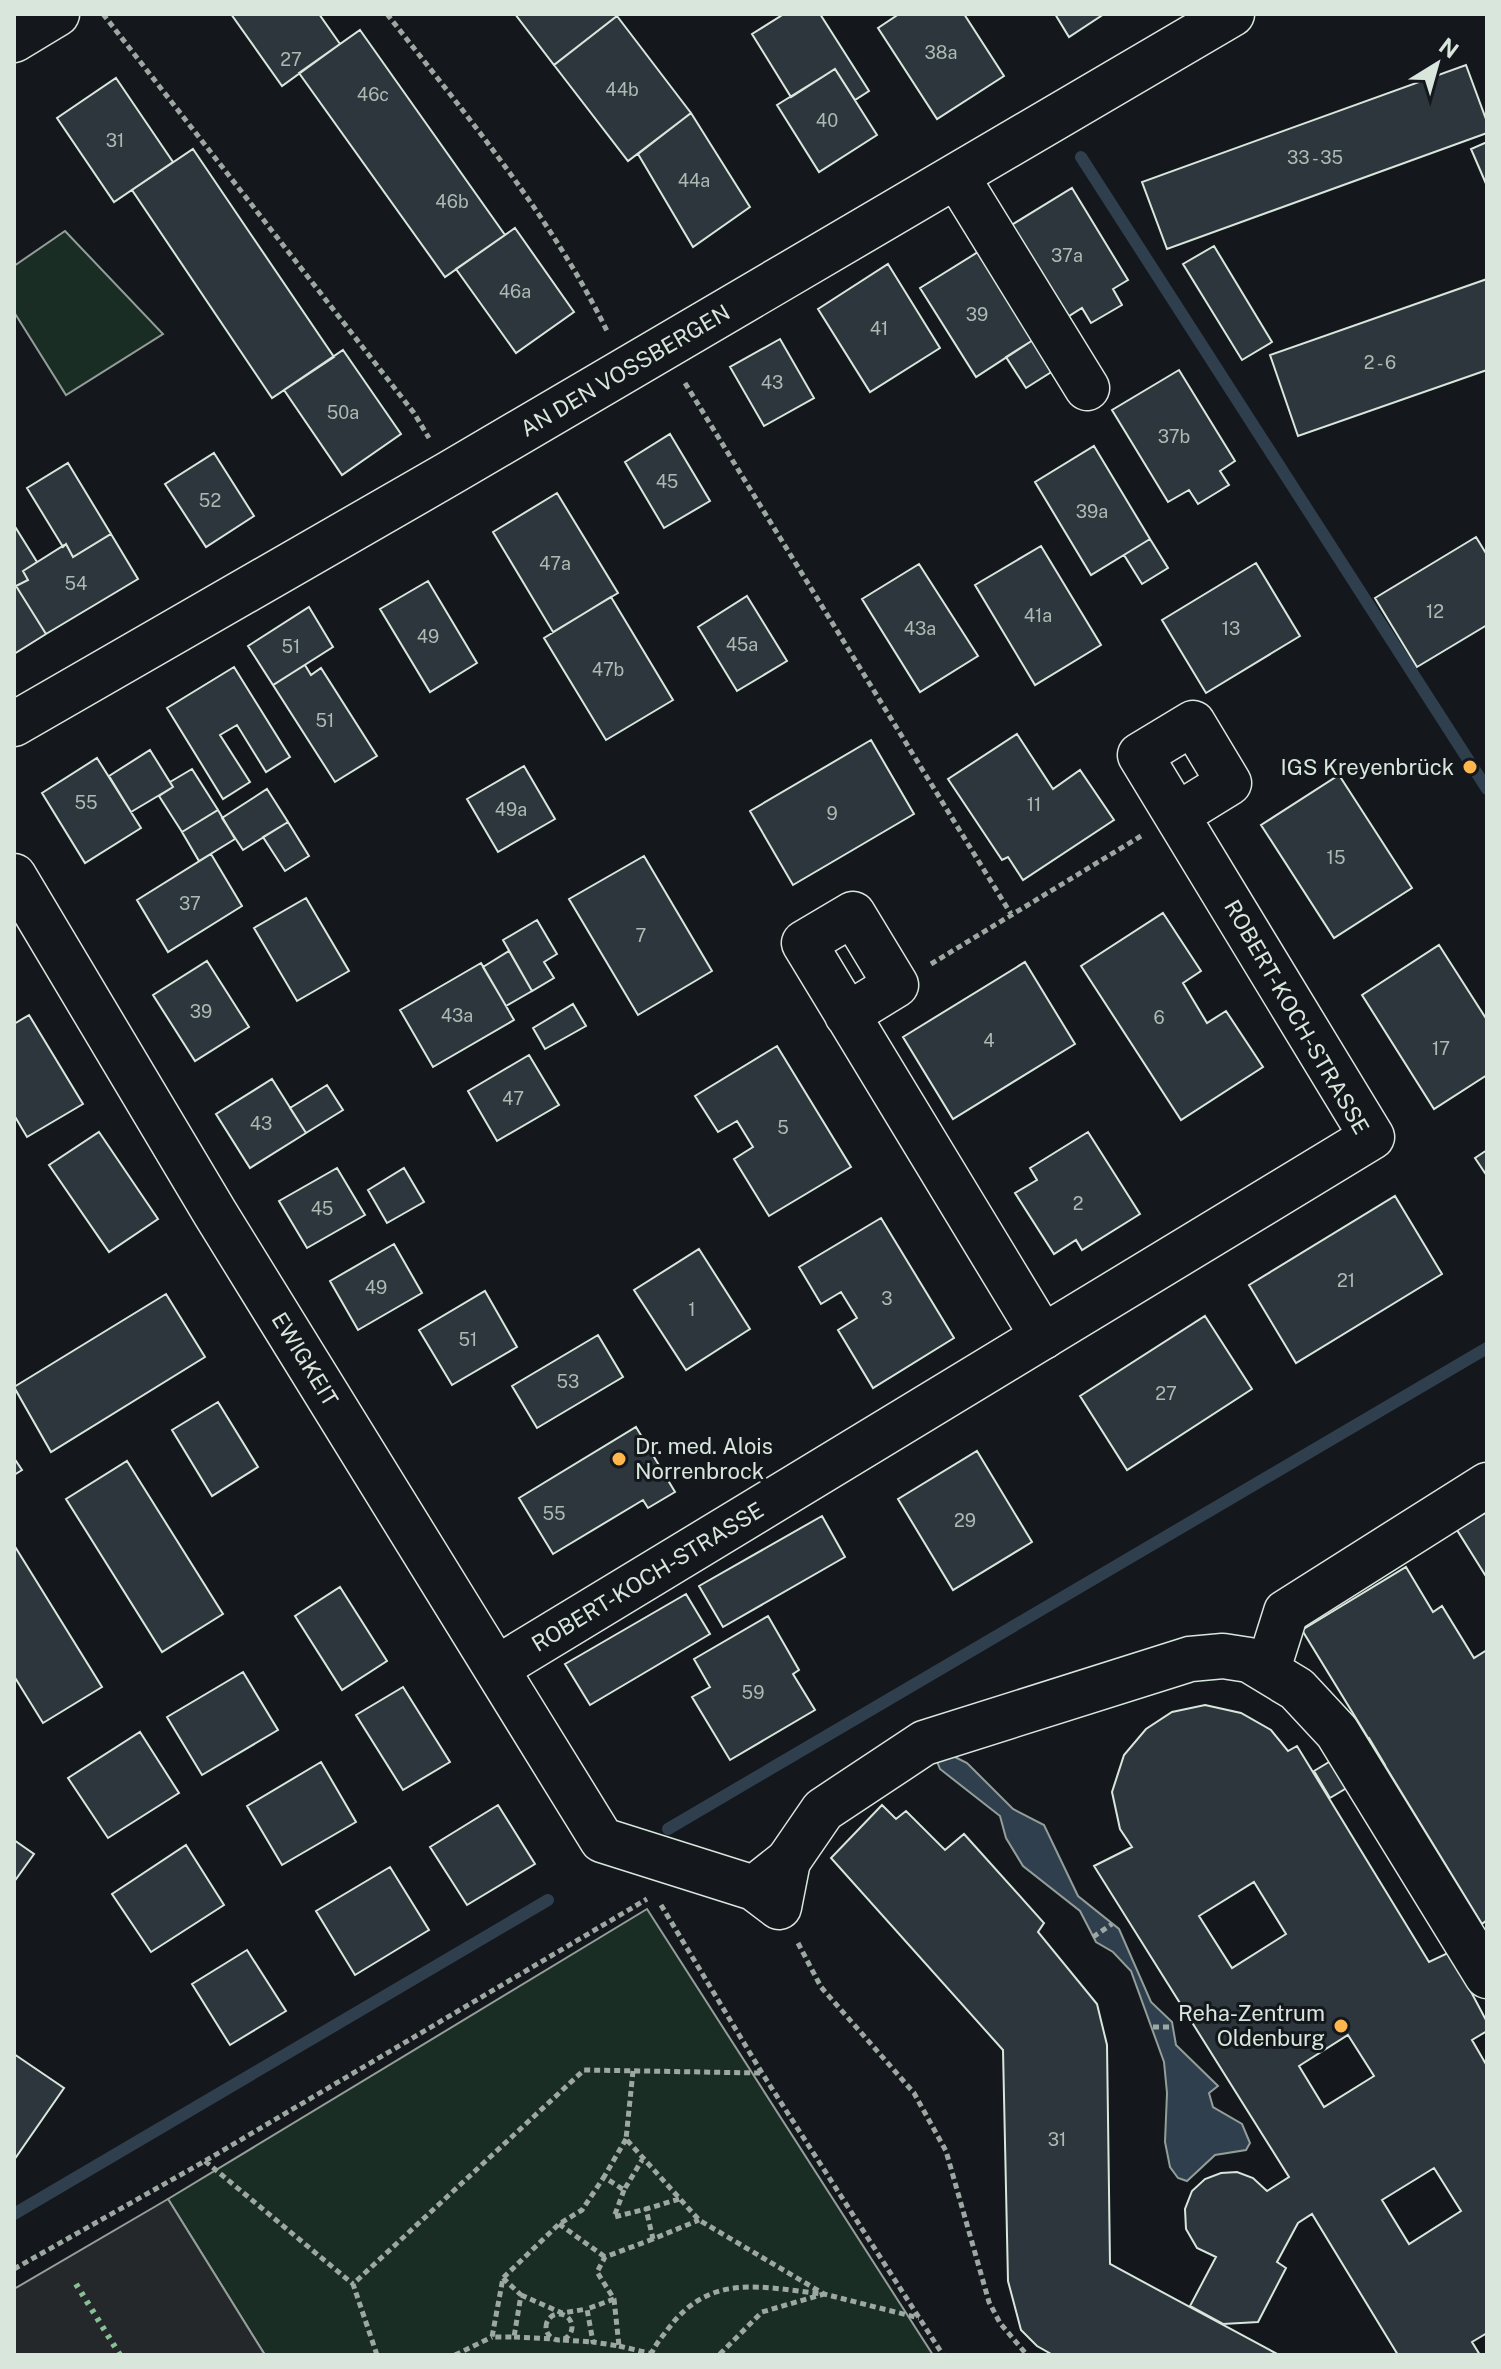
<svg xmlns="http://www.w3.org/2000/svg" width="1501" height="2369" font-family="'Public Sans',sans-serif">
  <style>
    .green { fill: #1a2d24; stroke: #939e99; stroke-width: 2 }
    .parking { fill: #24282b; stroke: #939e99; stroke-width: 2 }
    .water { fill: #2f3f4d; stroke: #939e99; stroke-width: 2 }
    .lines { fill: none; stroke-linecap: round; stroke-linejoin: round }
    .stream { stroke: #2f3f4d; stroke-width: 12 }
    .building { fill: #2c363c; stroke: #d8e6dc; stroke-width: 2; fill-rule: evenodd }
    .minor-casing { stroke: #d8e6dc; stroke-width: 47 }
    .path { stroke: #9da8a2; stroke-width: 5; stroke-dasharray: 6 4; stroke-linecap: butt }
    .minor { stroke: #14181c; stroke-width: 44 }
    .hedge { stroke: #8ac095; stroke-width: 6; stroke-dasharray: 4 6; stroke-linecap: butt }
    .poi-dot { fill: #ffb74d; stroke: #14181c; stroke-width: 3 }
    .labels { text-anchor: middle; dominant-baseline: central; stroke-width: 6; stroke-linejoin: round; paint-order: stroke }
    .number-label { font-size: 18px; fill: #adbab4 }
    .street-label { font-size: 22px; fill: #d8e6dc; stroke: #14181c }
    .poi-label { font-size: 22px; fill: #d8e6dc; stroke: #14181c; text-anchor: end }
  </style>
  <rect width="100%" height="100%" fill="#14181c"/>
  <path class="green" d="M65,231L163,334L66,395L14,312V266Z
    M647,1909L933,2355H265L168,2199Z"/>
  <path class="parking" d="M168,2199L265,2355H14V2289Z"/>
  <path class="water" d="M951,1755L967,1763L1013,1809L1044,1825L1078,1896L1119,1929L1151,2002L1172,2022L1176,2045L1218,2086L1209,2093L1213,2107L1242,2124L1250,2143L1246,2150L1215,2155L1187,2181L1178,2178L1170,2167L1165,2142L1167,2093L1164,2062L1131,1971L1113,1952L1096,1942L1080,1911L1023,1866L1006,1838L1000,1816L940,1769L936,1759Z"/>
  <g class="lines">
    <path class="stream" d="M1081,157L1487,789
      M668,1829L1487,1348
      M14,2214L548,1900"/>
  </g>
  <path class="building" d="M231,14H319L340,44L282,86Z
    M515,14H615L617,16L554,65Z
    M784,14H820L869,91L855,100L835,69L791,97L752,34Z
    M899,14H964L1004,76L937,119L878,28Z
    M1055,14H1104L1069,37Z
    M617,16L691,113L628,161L554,65Z
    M360,30L505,235L445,277L299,73Z
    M1466,65L1487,122V133L1167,249L1142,182Z
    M835,69L877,135L819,172L777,105Z
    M116,78L173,162L114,202L57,118Z
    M691,113L750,207L693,247L638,154Z
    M1487,142V186L1471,149Z
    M193,149L334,357L272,398L132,190Z
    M1072,188L1128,280L1113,289L1122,305L1091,323L1082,308L1061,321L1005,229Z
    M515,228L574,312L516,353L456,269Z
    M1214,246L1272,342L1242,360L1183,264Z
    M978,252L1033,340L976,377L920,288Z
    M888,264L940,348L870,392L818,309Z
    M1487,279V370L1298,436L1270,355Z
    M780,339L814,398L764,426L730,367Z
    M1033,340L1053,371L1026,388L1006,357Z
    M343,350L401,434L342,475L284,390Z
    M1179,370L1235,461L1220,471L1229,485L1198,504L1189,490L1168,502L1112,410Z
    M670,434L710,501L664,528L625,462Z
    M1094,446L1150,539L1091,575L1035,482Z
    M214,453L254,516L206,547L165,484Z
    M68,463L111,534L73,557L66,544L63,547L27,488Z
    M557,493L618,593L553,632L493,532Z
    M14,525L37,562L23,571L28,580L16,586L46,634L14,654Z
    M111,534L138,579L46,634L16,586L28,580L23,571L66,544L73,557Z
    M1476,537L1487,555V625L1417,667L1375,598Z
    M1150,539L1168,568L1142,584L1124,555Z
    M1041,546L1101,645L1035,685L975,585Z
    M1256,563L1300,636L1206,693L1162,620Z
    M919,564L978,656L920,692L862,599Z
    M428,581L477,663L430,692L380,609Z
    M747,596L787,661L737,691L698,627Z
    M611,597L673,700L606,740L544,638Z
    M309,607L333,647L273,685L248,646Z
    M305,665L311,675L321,668L377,756L335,782L273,685Z
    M234,667L290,757L266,772L237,725L220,735L250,782L223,799L167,708Z
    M1017,734L1053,789L1080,770L1114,820L1023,880L1008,857L1002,860L948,779Z
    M871,740L914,814L793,885L750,811Z
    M150,750L173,787L131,812L109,776Z
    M97,758L141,828L85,863L42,793Z
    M524,766L555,819L498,852L467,799Z
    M192,769L218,810L182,832L159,796L173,787L170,782Z
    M1339,775L1412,888L1334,938L1261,825Z
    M267,789L288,822L243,850L222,818Z
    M218,810L235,839L199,861L182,832Z
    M288,822L309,856L285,871L263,837Z
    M211,854L242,906L168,952L137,900Z
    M644,856L712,971L638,1015L569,899Z
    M306,898L349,971L297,1001L254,928Z
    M1163,913L1201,971L1183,983L1207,1023L1226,1011L1263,1067L1181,1120L1081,966Z
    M537,920L557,954L544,962L554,978L532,991L503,940Z
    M1439,945L1487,1020V1075L1434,1109L1362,995Z
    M509,951L532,991L506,1006L483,967Z
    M207,961L249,1027L195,1061L153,995Z
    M1025,962L1075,1044L953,1119L903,1037Z
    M481,963L514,1020L433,1067L400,1010Z
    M573,1004L586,1026L545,1049L533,1028Z
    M29,1015L83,1104L27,1137L14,1115V1024Z
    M777,1046L851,1167L769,1216L734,1159L753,1147L737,1121L718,1132L695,1096Z
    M529,1055L559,1105L497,1141L468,1091Z
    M272,1079L306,1133L250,1168L216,1114Z
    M327,1085L343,1110L306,1133L290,1108Z
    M99,1132L158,1219L109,1252L49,1165Z
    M1088,1132L1140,1214L1082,1250L1076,1240L1054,1254L1015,1193L1037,1180L1030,1168Z
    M1487,1150V1176L1475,1158Z
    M337,1168L365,1215L307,1248L279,1201Z
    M404,1168L424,1202L387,1223L368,1190Z
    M1395,1196L1442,1274L1296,1363L1249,1285Z
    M881,1218L954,1338L873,1388L838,1330L857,1318L841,1292L821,1304L799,1267Z
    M394,1244L422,1293L358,1330L330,1281Z
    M699,1249L750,1329L686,1370L634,1290Z
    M485,1291L517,1347L452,1385L419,1330Z
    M166,1294L205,1357L51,1452L14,1387Z
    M1205,1316L1252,1389L1127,1470L1080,1396Z
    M598,1335L623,1377L537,1428L512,1386Z
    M218,1402L258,1467L212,1496L172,1430Z
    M636,1427L675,1492L648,1508L643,1500L553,1554L519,1498Z
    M977,1451L1032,1542L953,1590L898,1499Z
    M14,1458L22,1470L14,1475Z
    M127,1461L223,1614L162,1652L66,1499Z
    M1487,1512V1578L1457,1530Z
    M822,1516L845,1557L723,1627L699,1586Z
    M14,1545L102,1687L43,1723L14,1676Z
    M1406,1567L1433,1612L1442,1606L1474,1658L1487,1650V1920L1482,1924L1302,1630Z
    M340,1587L387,1661L342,1690L295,1616Z
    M686,1594L710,1634L590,1705L565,1664Z
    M768,1616L799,1670L793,1674L815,1710L730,1760L692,1697L710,1687L694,1659Z
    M243,1672L278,1730L202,1775L167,1717Z
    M403,1687L450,1762L403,1790L356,1715Z
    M1205,1705L1241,1713L1271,1730L1288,1751L1297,1746L1429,1962L1450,1952L1487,2022V2031L1472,2040L1487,2066V2333L1472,2342L1480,2355H1398L1312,2214L1298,2223L1277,2262L1286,2268L1258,2322L1223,2324L1190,2306L1216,2257L1197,2248L1186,2229L1185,2209L1192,2191L1205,2179L1221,2173L1237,2172L1253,2178L1267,2191L1289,2177L1094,1866L1132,1847L1120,1829L1112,1792L1124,1755L1146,1729L1172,1712ZM1254,1882L1286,1934L1232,1968L1199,1916ZM1348,2035L1374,2076L1324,2107L1299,2066ZM1434,2168L1461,2211L1409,2244L1382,2200Z
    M140,1732L179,1793L108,1838L68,1778Z
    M1369,1738L1385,1765L1330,1798L1314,1771Z
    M321,1762L356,1822L282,1865L247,1806Z
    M498,1805L535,1864L467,1905L430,1847Z
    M882,1805L896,1819L906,1811L945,1850L964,1834L1044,1923L1038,1932L1097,2004L1107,2045L1110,2264L1279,2355H1053L1037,2346L1021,2330L1008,2281L1003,2050L831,1858Z
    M14,1840L34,1854L14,1882Z
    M186,1845L224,1905L151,1952L112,1894Z
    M390,1867L429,1930L355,1975L316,1911Z
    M247,1950L286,2011L230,2045L192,1984Z
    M14,2054L64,2088L14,2160Z"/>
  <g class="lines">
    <g class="minor-casing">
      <g id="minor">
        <path d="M14,40L57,14"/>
        <path d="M957,177L1087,388"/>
        <path id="s1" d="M14,724L450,473L1232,14"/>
        <path id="s2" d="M14,876L215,1213L602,1840L754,1888L779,1907L788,1861L754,1888"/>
        <path d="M847,1015L896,985L853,914L804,943L1043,1337"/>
        <path id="s3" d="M497,1668L1372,1137L1140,755L1193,723L1229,783L1177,815"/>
        <path d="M1268,1669L1286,1612L1487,1485"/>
        <path d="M788,1861L823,1810L924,1743L1190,1659L1223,1656L1249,1660L1297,1689L1337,1732L1487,1976"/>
      </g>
    </g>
    <path class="path" d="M103,14L414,413L429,438
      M387,14C466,115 551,216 607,331
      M685,383L1011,914
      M931,964L1141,836
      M661,1905L762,2073L943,2355
      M1093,1937L1112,1924
      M798,1943L821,1987L914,2093L946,2151L989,2302L1000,2323L1027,2355
      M1153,2027H1173
      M633,2071L626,2139L699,2220L824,2294L919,2318
      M626,2139L604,2177L624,2190L642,2160
      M205,2161L353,2284
      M624,2190L614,2217L646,2209
      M679,2199L646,2209L653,2239L699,2220
      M559,2224L605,2257
      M14,2269L205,2161L647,1899
      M503,2278L521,2295L514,2337H492L503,2278L559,2224L582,2210L604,2177
      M521,2295L562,2313L587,2309
      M614,2299L587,2309L593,2342L619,2346L614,2299L597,2272L605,2257L653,2239
      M546 2327a13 13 0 1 1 26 0a13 13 0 1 1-26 0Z
      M514,2337L553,2339
      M563,2340L593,2342
      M619,2346L657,2355
      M377,2355L353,2284L584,2070L761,2073
      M455,2355L492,2337
      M651,2355C654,2346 662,2337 668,2329C711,2271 763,2288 824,2294L762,2312L719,2355"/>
    <use href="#minor" class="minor"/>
    <path class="hedge" d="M76,2284L120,2355"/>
  </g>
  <g class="poi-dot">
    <circle cx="1470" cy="767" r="8"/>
    <circle cx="619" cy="1459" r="8"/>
    <circle cx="1341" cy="2026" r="8"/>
  </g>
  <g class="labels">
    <g class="number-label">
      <text x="941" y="52">38a</text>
      <text x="291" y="59">27</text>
      <text x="622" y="89">44b</text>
      <text x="373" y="94">46c</text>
      <text x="827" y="120">40</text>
      <text x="115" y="140">31</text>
      <text x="1315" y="157">33 - 35</text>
      <text x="694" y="180">44a</text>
      <text x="452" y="201">46b</text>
      <text x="1067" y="255">37a</text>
      <text x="515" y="291">46a</text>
      <text x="977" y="314">39</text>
      <text x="879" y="328">41</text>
      <text x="1380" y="362">2 - 6</text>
      <text x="772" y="382">43</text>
      <text x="343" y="412">50a</text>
      <text x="1174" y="436">37b</text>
      <text x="667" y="481">45</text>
      <text x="210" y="500">52</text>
      <text x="1092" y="511">39a</text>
      <text x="555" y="563">47a</text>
      <text x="76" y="583">54</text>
      <text x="1435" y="611">12</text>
      <text x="1038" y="615">41a</text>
      <text x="920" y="628">43a</text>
      <text x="1231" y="628">13</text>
      <text x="428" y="636">49</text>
      <text x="742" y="644">45a</text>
      <text x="291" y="646">51</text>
      <text x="608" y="669">47b</text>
      <text x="325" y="720">51</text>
      <text x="86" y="802">55</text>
      <text x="1034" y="804">11</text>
      <text x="511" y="809">49a</text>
      <text x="832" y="813">9</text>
      <text x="1336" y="857">15</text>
      <text x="190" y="903">37</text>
      <text x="641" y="935">7</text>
      <text x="201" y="1011">39</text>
      <text x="457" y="1015">43a</text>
      <text x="1159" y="1017">6</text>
      <text x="989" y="1040">4</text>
      <text x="1441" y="1048">17</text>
      <text x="513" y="1098">47</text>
      <text x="261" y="1123">43</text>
      <text x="783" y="1127">5</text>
      <text x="1078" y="1203">2</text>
      <text x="322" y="1208">45</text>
      <text x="1346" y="1280">21</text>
      <text x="376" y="1287">49</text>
      <text x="887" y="1298">3</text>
      <text x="692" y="1309">1</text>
      <text x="468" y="1339">51</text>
      <text x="568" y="1381">53</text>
      <text x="1166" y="1393">27</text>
      <text x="554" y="1513">55</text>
      <text x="965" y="1520">29</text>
      <text x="753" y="1692">59</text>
      <text x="1057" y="2139">31</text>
    </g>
    <g class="street-label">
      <text stroke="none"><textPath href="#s1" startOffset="706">AN DEN VOSSBERGEN</textPath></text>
      <text transform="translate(1297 1017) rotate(60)">ROBERT-KOCH-STRASSE</text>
      <text stroke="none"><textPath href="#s2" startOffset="564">EWIGKEIT</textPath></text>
      <text stroke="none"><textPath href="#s3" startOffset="176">ROBERT-KOCH-STRASSE</textPath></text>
    </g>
    <g class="poi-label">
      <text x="1454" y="767">IGS Kreyenbrück</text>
      <text x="635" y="1446" text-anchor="start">Dr. med. Alois<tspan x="635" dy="25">Norrenbrock</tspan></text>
      <text x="1325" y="2013">Reha-Zentrum<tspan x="1325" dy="25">Oldenburg</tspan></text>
    </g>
  </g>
  <rect width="1501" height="2369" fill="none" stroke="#d8e6dc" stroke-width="32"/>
  <g transform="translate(1437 64) rotate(37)" stroke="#14181c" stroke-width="6" paint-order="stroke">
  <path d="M0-6L14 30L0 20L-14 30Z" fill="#d8e6dc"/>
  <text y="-12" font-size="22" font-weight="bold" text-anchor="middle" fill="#d8e6dc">N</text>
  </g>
</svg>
